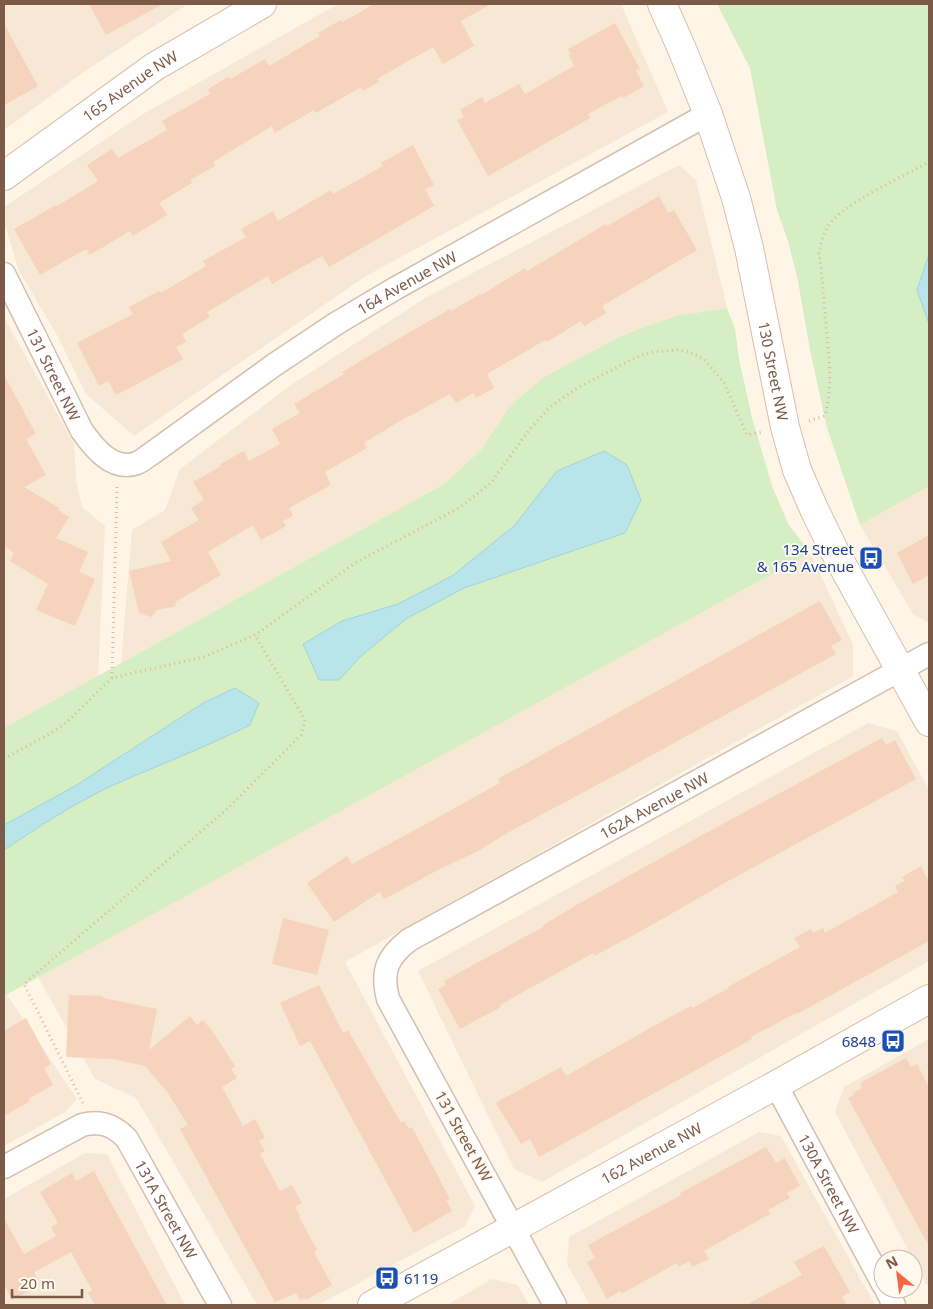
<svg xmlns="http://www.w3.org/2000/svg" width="933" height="1309" font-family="'Noto Sans',sans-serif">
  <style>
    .residential { fill: #f7e7d5 }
    .green { fill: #d5eec3 }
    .water { fill: #b9e4ea; stroke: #9ed4dd }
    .building { fill: #f6d3bc }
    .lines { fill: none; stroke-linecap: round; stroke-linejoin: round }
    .street-casing { stroke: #d4beae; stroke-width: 25 }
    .secondary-casing { stroke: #d8beaa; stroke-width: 30 }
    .path { stroke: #dcb69e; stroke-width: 3; stroke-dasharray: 1 4; stroke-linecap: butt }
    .street { stroke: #fff; stroke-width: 22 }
    .secondary { stroke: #fff; stroke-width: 28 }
    .labels { text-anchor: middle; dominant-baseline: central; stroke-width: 4; stroke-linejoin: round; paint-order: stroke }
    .street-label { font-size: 15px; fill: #7b5a48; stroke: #fff9ef }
    .transit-label { font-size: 15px; fill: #164399; stroke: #fff9ef; text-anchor: end }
  </style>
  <rect width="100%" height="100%" fill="#fef5e7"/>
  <path class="residential" d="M4,4H188L85,71L4,130Z
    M338,4H621L668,112L366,276L134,436L86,394L57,335L19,271L4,222V207L143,114Z
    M679,165L696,180L727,308L676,316L639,329L621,336L544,377L506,412L481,450L444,484L121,663L132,530L165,510L180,469L291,385L425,298Z
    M4,317L74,444L76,480L82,507L105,526L98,676L4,728Z
    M929,486V623L913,614L860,525Z
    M810,553L853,644V676L345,962L475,1206L465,1226L318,1305H257L136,1098L95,1079L38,977Z
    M868,723L897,731L929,790V961L542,1182L514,1169L418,971Z
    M7,995L77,1099L65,1112L4,1146V996Z
    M929,1039V1286L926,1284L835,1112L844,1087Z
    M759,1132L781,1136L875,1305H590L567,1264L569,1237Z
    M85,1153L107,1154L185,1305H4V1199Z
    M492,1279L518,1285L529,1305H447Z"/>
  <path class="green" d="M717,4H929V486L860,525L827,428L810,350L798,281L788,241L777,210L750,68Z
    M727,308L735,329L739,359L752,418L773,489L789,525L810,553L4,996V728L444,484L481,450L506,412L514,403L544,377L621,336L639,329L676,316Z"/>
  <path class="water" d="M929,254V324L917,290Z
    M604,451L627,465L641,500L625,533L464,588L406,619L360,657L339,680H319L303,644L342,621L398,604L452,576L514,526L557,471Z
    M235,688L259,703L250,725C204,748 156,766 109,787C72,805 38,827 4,850V825L75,786L203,703Z"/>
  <path class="building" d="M89,4H163L106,35Z
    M374,4H491L461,21L474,46L443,64L433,47L377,79L379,82L363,91L361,87L316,113L314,110L275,133L272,126L213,162L215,166L190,180L192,183L159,203L167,215L133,236L130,231L90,255L86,249L40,275L14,229L56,205L57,206L98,181L87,165L112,149L118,158L167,130L162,121L210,94L208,89L228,77L230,79L265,59L269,66L320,36L318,33L341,20L343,22Z
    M615,23L640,69L636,71L644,86L623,98L621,96L588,114L590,118L488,176L457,120L464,117L460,110L482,97L485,103L519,84L525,94L574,66L569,55L571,54L568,49Z
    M4,24L38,86L4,105Z
    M413,145L434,185L425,189L434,206L329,267L322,256L272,284L268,276L207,312L210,317L182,334L186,342L176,347L183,359L141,382L116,395L108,381L99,386L77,343L133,314L129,307L159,291L161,293L206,266L203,261L246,237L241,229L273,211L278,221L331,190L333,194L383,166L381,163Z
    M659,196L668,213L674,210L697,250L602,306L606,313L584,326L581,321L547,342L545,340L487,374L494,388L476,398L474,393L456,403L450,394L410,416V415L364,443L367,448L325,472L331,485L289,508L293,516L283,521L286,526L261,540L253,525L208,552L221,575L175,602L176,606L157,610L151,617L139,613L129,571L171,561L161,542L199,520L191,508L204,500L193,482L221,466L220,464L244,451L249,461L280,444L272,429L300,413L294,404L344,374L342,372L374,353L450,309L451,311L480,294L481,295L525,268L527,271L606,224L607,226Z
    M4,375L36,434L26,439L46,475L24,487L59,508L58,510L69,517L56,538L88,552L79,572L95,579L75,626L36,610L48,584L10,561L14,553L4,546Z
    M929,535V575L913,584L897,553Z
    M820,601L842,640L831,646L836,654L625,770L509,832L478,851L438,870L392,895L384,899L380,892L334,922L307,883L347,856L352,864L448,812L500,783L498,779Z
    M882,738L886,745L895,740L916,779L730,880L641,931L594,956L593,953L500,1005L501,1007L460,1029L438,989L446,985L444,981L543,927L542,926L578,904L717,827Z
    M921,866L929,882V941L797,1014L796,1013L751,1037L752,1039L539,1157L530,1139L521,1144L496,1103L506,1097L561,1067L566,1076L659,1023L691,1006L692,1008L729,988L728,987L800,947L794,938L811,929L813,933L823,928L825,933L898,892L895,886L905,881L902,877Z
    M283,918L329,930L317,975L272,964Z
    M319,985L343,1033L348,1030L401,1123L404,1121L409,1129L412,1127L450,1199L446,1200L452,1211L414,1233L310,1041L300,1046L280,1003Z
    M69,995L103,996V998L157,1009L149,1050L190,1016L197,1025L203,1020L213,1032L235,1066L231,1069L237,1078L222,1087L243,1126L255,1119L265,1138L259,1141L265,1151L260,1154L280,1191L292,1185L302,1203L295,1207L300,1216L299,1217L317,1250L314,1252L332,1285L306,1300L305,1298L300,1300L296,1293L275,1302L180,1129L188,1125L168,1093L145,1066L113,1059L66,1057Z
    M26,1018L51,1064L44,1068L53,1085L28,1099L29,1102L4,1116V1031Z
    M906,1058L911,1067L917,1064L929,1087V1246L848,1098L854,1095L853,1093L862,1088L860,1083Z
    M766,1147L776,1163L785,1158L800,1186L787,1193L790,1198L768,1210L770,1214L704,1251L709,1259L692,1267L689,1261L679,1267L677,1263L621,1294L620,1291L607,1299L587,1262L595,1258L588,1245L681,1195L680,1193Z
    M94,1171L129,1236L167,1305H95L88,1293L92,1290L71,1252L34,1272L38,1280L28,1285L30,1290L12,1300L4,1284V1219L24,1254L56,1236L51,1227L58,1223L40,1192L72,1173L76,1181Z
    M824,1246L850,1292L842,1297L847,1305H746L802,1275L794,1262Z"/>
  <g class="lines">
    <g class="street-casing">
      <g id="street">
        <path id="s1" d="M4,274L82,431C94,448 113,472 137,463C142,461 146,457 151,454L274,365L337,323L396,288L708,114"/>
        <path id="s2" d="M776,1085L883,1284"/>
        <path id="s3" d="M4,1167L82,1125C100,1120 114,1125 127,1139L220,1305"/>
        <path d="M886,1289L894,1305"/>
        <path id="s4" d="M555,1305L388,999C381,971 387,957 409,940L929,654"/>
      </g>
    </g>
    <g class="secondary-casing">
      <g id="secondary">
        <path id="s5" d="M662,4L682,49L708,114L736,198L749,248L785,427L797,470L814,509L834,550L929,722"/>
        <path id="s6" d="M4,176L154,67L262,4"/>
        <path id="s7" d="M372,1305L776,1085L929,999"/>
      </g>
    </g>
    <path class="path" d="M809,421L825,416C833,386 829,356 826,326C824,301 822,277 819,252C821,243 823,234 828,226C842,204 904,176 929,162
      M112,678L117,487
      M4,759L56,730L67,722L112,678L203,657L255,635L355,563L459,508L491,483L529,430L550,407L577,388L637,357L652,352L677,350L690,352L704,359L724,383L747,435L762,432
      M83,1103L24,984L227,809L301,735L305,720L255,635"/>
    <use href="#street" class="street"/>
    <use href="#secondary" class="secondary"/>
  </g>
  <defs>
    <g id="bus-square" transform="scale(1.25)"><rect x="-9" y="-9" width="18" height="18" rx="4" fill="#1a4fb4" stroke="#fff9ef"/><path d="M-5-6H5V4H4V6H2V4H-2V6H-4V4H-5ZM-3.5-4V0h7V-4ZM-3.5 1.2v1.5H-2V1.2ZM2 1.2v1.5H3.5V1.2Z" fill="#fff"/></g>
  </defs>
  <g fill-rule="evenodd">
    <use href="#bus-square" x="871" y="558"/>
    <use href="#bus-square" x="893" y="1041"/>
    <use href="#bus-square" x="387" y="1278"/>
  </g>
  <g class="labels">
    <g class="street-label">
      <text stroke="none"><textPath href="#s6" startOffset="155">165 Avenue NW</textPath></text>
      <text stroke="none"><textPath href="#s1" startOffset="569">164 Avenue NW</textPath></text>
      <text stroke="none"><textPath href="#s5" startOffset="385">130 Street NW</textPath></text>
      <text stroke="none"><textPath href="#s1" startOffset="112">131 Street NW</textPath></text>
      <text stroke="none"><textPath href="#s4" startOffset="696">162A Avenue NW</textPath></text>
      <text transform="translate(464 1136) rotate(61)">131 Street NW</text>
      <text stroke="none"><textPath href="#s7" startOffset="318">162 Avenue NW</textPath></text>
      <text stroke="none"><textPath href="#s2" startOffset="112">130A Street NW</textPath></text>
      <text stroke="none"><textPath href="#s3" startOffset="219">131A Street NW</textPath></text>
    </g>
    <g class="transit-label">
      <text x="854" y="549">134 Street<tspan x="854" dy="17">&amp; 165 Avenue</tspan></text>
      <text x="876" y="1041">6848</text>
      <text x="404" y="1278" text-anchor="start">6119</text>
    </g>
  </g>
  <rect width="933" height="1309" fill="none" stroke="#7b5a48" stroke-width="10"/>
  <g transform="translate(898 1274) rotate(331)"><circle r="24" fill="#fff9ef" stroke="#cab9ac"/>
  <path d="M0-4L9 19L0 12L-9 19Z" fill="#f26842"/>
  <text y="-8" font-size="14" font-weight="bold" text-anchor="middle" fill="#7b5a48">N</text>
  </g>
  <path d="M12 1289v8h70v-8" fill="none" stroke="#7b5a48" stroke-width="2.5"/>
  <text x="20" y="1289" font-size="15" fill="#7b5a48" stroke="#fff9ef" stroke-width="4" paint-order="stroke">20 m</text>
</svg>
